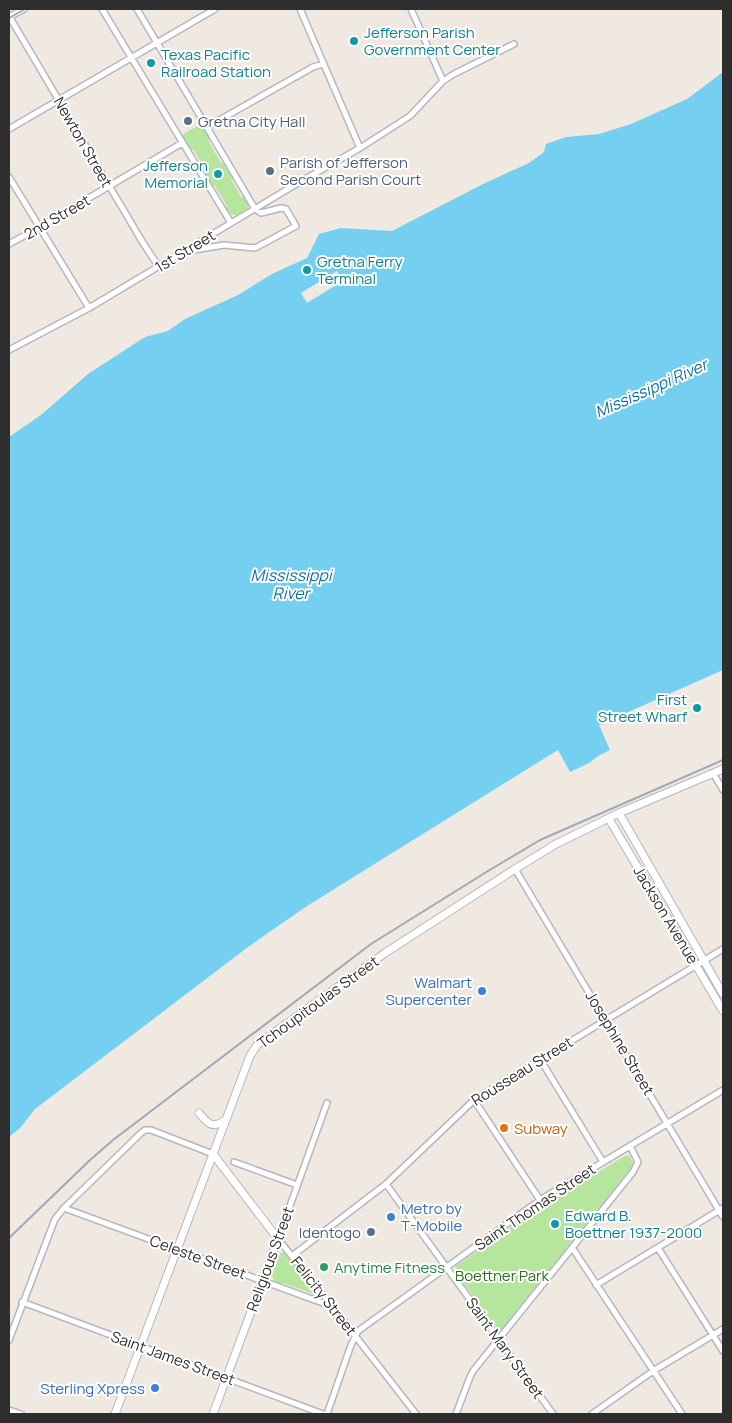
<svg xmlns="http://www.w3.org/2000/svg" width="732" height="1423" font-family="Manrope,sans-serif">
  <style>
    .green { fill: #b6e59e }
    .water { fill: #75cff0 }
    .pier { fill: #efe9e1 }
    .lines { fill: none; stroke-linecap: round; stroke-linejoin: round }
    .street-casing { stroke: #b4b7c1; stroke-width: 8 }
    .secondary-casing { stroke: #b4b7c1; stroke-width: 9 }
    .street { stroke: #fff; stroke-width: 5 }
    .secondary { stroke: #fff; stroke-width: 7 }
    .rail { stroke: #a3a6b8; stroke-width: 2 }
    .culture-dot { fill: #0f9aa8; stroke: #fff; stroke-width: 2 }
    .service-dot { fill: #5c6f8a; stroke: #fff; stroke-width: 2 }
    .shop-dot { fill: #3f7fe0; stroke: #fff; stroke-width: 2 }
    .food-dot { fill: #e8710a; stroke: #fff; stroke-width: 2 }
    .leisure-dot { fill: #2e9e5b; stroke: #fff; stroke-width: 2 }
    .labels { text-anchor: middle; dominant-baseline: central; stroke-width: 4; stroke-linejoin: round; paint-order: stroke }
    .culture-label { font-size: 15px; fill: #0d838f; stroke: #fff; text-anchor: start }
    .service-label { font-size: 15px; fill: #4e5e75; stroke: #fff; text-anchor: start }
    .street-label { font-size: 15px; fill: #2e2e2e; stroke: #fff }
    .shop-label { font-size: 15px; fill: #366cbe; stroke: #fff; text-anchor: end }
    .food-label { font-size: 15px; fill: #c56008; stroke: #fff; text-anchor: start }
    .leisure-label { font-size: 15px; fill: #27864d; stroke: #fff; text-anchor: start }
    .park-label { font-size: 15px; fill: #2c6e1b; stroke: #fff }
    .water-label { font-size: 16px; font-style: italic; fill: #0d6fa3; stroke: #fff }
  </style>
  <rect width="100%" height="100%" fill="#efe9e1"/>
  <path class="green" d="M201,124L213,141L208,140L221,163L227,165L236,180L231,179L241,197L247,198C255,213 232,223 223,207L228,208L215,186L209,184L200,170L206,171L194,150L188,148L180,136Z
    M627,1155L629,1156L633,1162L631,1168L502,1329H497L455,1271L456,1266L543,1204Z
    M284,1252L316,1293L314,1297L311,1293L283,1283L282,1285L273,1281L274,1278L271,1277L280,1253Z"/>
  <path class="water" d="M723,72V670L599,725L610,750L598,756L589,763L570,772L558,750L307,906L248,947L35,1109L20,1128L9,1137V437L41,415L88,374L145,337L168,331L185,319L238,295L272,274L307,258L319,234L341,228L392,231L485,183L529,163L544,152L546,144L566,137L599,134L631,124L687,99Z"/>
  <path class="pier" d="M337,271L343,281L307,303L301,293Z"/>
  <g class="lines">
    <g class="street-casing">
      <path id="street" d="M102,9L231,223
        M137,9L255,209L261,213L281,208L286,209L296,226L255,248L224,245L188,251
        M300,9L360,148
        M411,9L443,81
        M9,16L143,243L159,267
        M9,17L24,9
        M207,127L313,67L323,64
        M9,129L215,9
        M9,177L89,308
        M9,244L40,227L182,143
        M9,350L89,308L298,183L360,148L410,116L443,81L454,74L514,44
        M713,773L723,790
        M515,869L723,1217
        M540,1059L603,1162
        M474,1100L540,1200
        M327,1103L278,1239L332,1306L416,1414
        M234,1162L297,1185
        M386,1184L553,1414
        M64,1208L331,1306
        M658,1248L723,1351
        M573,1249L682,1414
        M292,1256L386,1184L474,1100L723,949
        M596,1285L723,1208
        M22,1302L323,1414
        M9,1340L55,1219L64,1208L141,1133L145,1130H151L213,1154
        M9,1410L21,1414
        M327,1414L351,1345L358,1331L540,1200L723,1090
        M456,1414L470,1377L473,1371L633,1172L638,1162L630,1146
        M592,1414L653,1371L723,1329"/>
    </g>
    <g class="secondary-casing">
      <path id="secondary" d="M619,813L723,994
        M609,819L723,1011
        M199,1113C208,1124 212,1129 226,1120
        M115,1414L250,1056L257,1045L385,953L515,869L556,844L619,813L723,769
        M213,1414L278,1239L213,1154"/>
    </g>
    <use href="#street" class="street"/>
    <use href="#secondary" class="secondary"/>
    <path class="rail" d="M9,18L25,9
      M9,1238L89,1161L113,1140L371,944L488,871L540,840L723,760"/>
  </g>
  <g class="culture-dot">
    <circle cx="354" cy="41" r="5"/>
    <circle cx="151" cy="63" r="5"/>
    <circle cx="218" cy="174" r="5"/>
    <circle cx="307" cy="270" r="5"/>
    <circle cx="697" cy="708" r="5"/>
    <circle cx="555" cy="1224" r="5"/>
  </g>
  <g class="service-dot">
    <circle cx="188" cy="121" r="5"/>
    <circle cx="270" cy="171" r="5"/>
    <circle cx="371" cy="1232" r="5"/>
  </g>
  <g class="shop-dot">
    <circle cx="482" cy="991" r="5"/>
    <circle cx="391" cy="1217" r="5"/>
    <circle cx="155" cy="1388" r="5"/>
  </g>
  <circle class="food-dot" cx="504" cy="1128" r="5"/>
  <circle class="leisure-dot" cx="324" cy="1267" r="5"/>
  <g class="labels">
    <g class="culture-label">
      <text x="364" y="32">Jefferson Parish<tspan x="364" dy="17">Government Center</tspan></text>
      <text x="161" y="54">Texas Pacific<tspan x="161" dy="17">Railroad Station</tspan></text>
      <text x="208" y="165" text-anchor="end">Jefferson<tspan x="208" dy="17">Memorial</tspan></text>
      <text x="317" y="261">Gretna Ferry<tspan x="317" dy="17">Terminal</tspan></text>
      <text x="687" y="699" text-anchor="end">First<tspan x="687" dy="17">Street Wharf</tspan></text>
      <text x="565" y="1215">Edward B.<tspan x="565" dy="17">Boettner 1937-2000</tspan></text>
    </g>
    <g class="service-label">
      <text x="198" y="121">Gretna City Hall</text>
      <text x="280" y="162">Parish of Jefferson<tspan x="280" dy="17">Second Parish Court</tspan></text>
      <text x="361" y="1232" text-anchor="end">Identogo</text>
    </g>
    <g class="street-label">
      <text transform="translate(83 142) rotate(60)">Newton Street</text>
      <text transform="translate(57 217) rotate(-30)">2nd Street</text>
      <text transform="translate(185 251) rotate(-31)">1st Street</text>
      <text transform="translate(666 915) rotate(59)">Jackson Avenue</text>
      <text transform="translate(318 1002) rotate(-36)">Tchoupitoulas Street</text>
      <text transform="translate(620 1043) rotate(59)">Josephine Street</text>
      <text transform="translate(522 1071) rotate(-32)">Rousseau Street</text>
      <text transform="translate(535 1207) rotate(-34)">Saint Thomas Street</text>
      <text transform="translate(198 1257) rotate(20)">Celeste Street</text>
      <text transform="translate(270 1259) rotate(-70)">Religious Street</text>
      <text transform="translate(324 1296) rotate(52)">Felicity Street</text>
      <text transform="translate(505 1348) rotate(54)">Saint Mary Street</text>
      <text transform="translate(173 1358) rotate(20)">Saint James Street</text>
    </g>
    <g class="shop-label">
      <text x="472" y="982">Walmart<tspan x="472" dy="17">Supercenter</tspan></text>
      <text x="401" y="1208" text-anchor="start">Metro by<tspan x="401" dy="17">T-Mobile</tspan></text>
      <text x="145" y="1388">Sterling Xpress</text>
    </g>
    <g class="food-label">
      <text x="514" y="1128">Subway</text>
    </g>
    <g class="leisure-label">
      <text x="334" y="1267">Anytime Fitness</text>
    </g>
    <g class="park-label">
      <text x="502" y="1275">Boettner Park</text>
    </g>
    <g class="water-label">
      <text transform="translate(651 388) rotate(-24)">Mississippi River</text>
      <text x="291" y="575">Mississippi<tspan x="291" dy="18">River</tspan></text>
    </g>
  </g>
  <rect width="732" height="1423" fill="none" stroke="#2e2e2e" stroke-width="20"/>
</svg>
